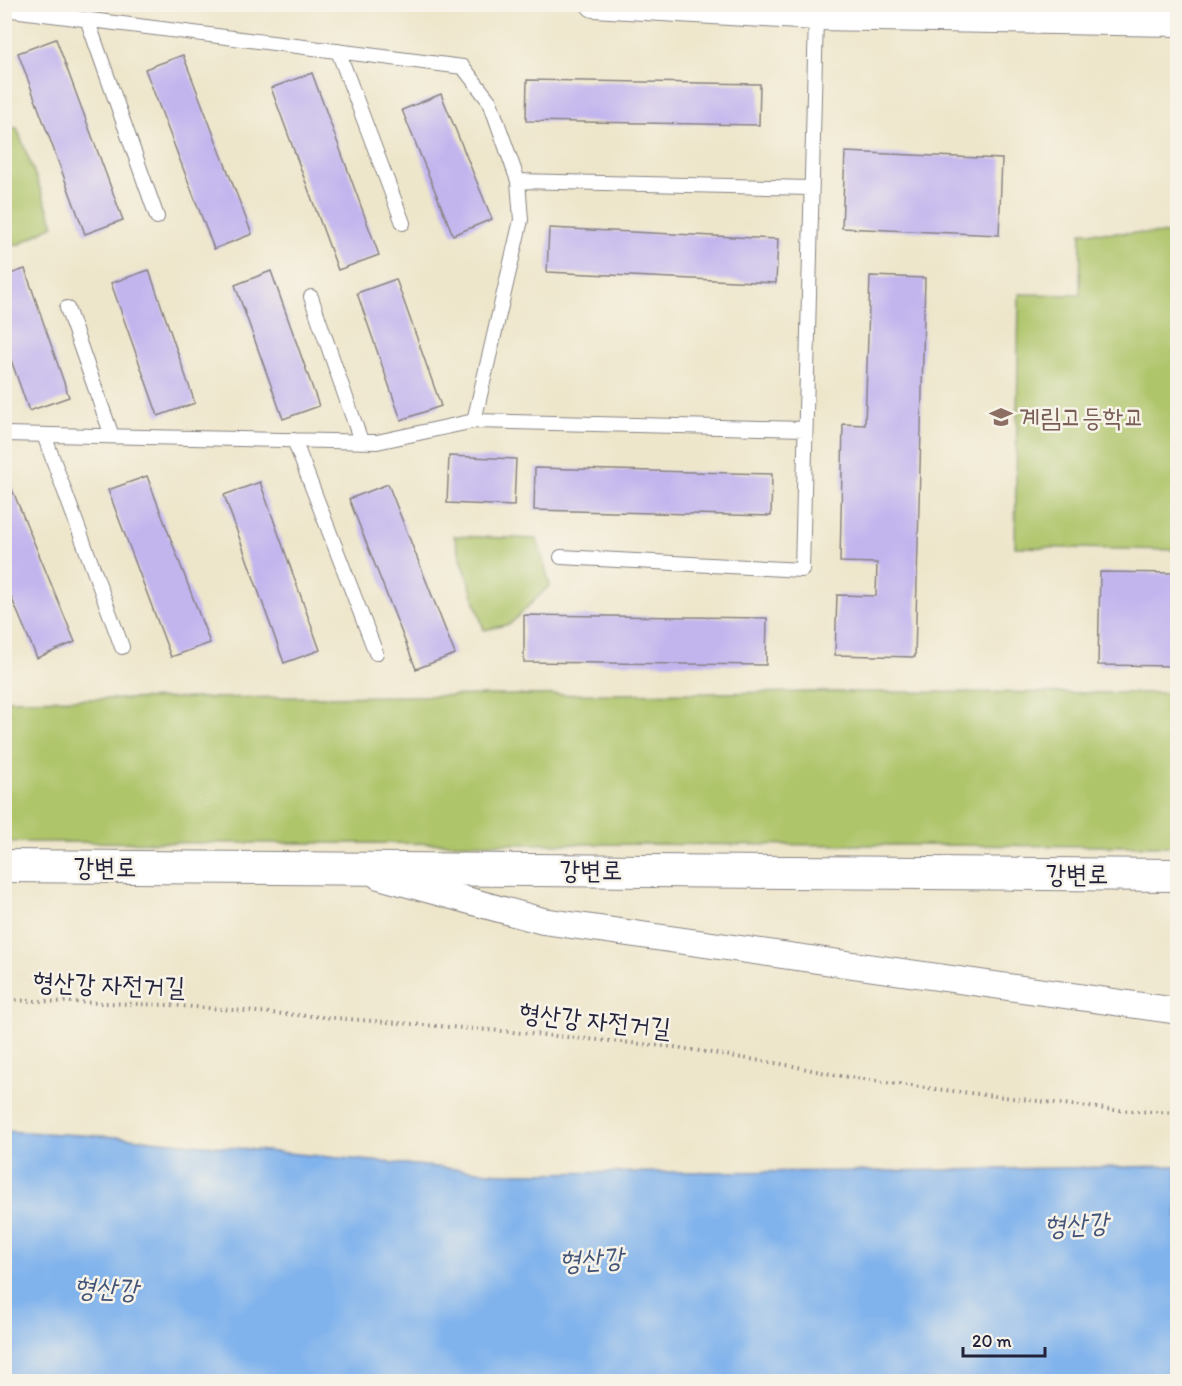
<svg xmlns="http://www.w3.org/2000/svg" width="1182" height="1386" font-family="Itim,'Poor Story',sans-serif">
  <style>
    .green { fill: #afc56a; stroke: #687452; stroke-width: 1.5 }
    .water { fill: #80b2ec; stroke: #516a94; stroke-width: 1.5 }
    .building { fill: #c2b5ee }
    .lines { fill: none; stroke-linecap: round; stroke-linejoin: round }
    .service-casing { stroke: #888483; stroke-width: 16 }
    .minor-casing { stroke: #888483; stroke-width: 28 }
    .tertiary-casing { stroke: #888483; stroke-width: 34 }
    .path { stroke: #888483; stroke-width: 4; stroke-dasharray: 1.5 4.5; stroke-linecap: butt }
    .service { stroke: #fff; stroke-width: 14 }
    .minor { stroke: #fff; stroke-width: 26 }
    .tertiary { stroke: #fff; stroke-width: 32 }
    .labels { text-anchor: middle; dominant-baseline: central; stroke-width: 5; stroke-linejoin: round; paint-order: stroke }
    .education-label { font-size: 26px; fill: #785e54; stroke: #f7f3e8; text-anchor: start }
    .street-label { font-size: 26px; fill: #22223b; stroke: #f7f3e8 }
    .water-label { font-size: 27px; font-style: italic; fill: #435479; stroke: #f7f3e8 }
  </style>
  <rect width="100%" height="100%" fill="#f7f3e8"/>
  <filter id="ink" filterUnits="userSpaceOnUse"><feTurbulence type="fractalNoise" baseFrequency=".0167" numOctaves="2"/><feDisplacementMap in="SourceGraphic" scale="12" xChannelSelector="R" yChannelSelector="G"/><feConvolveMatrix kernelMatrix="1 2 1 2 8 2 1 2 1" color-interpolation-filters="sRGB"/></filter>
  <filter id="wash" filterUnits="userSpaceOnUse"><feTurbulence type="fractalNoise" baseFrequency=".008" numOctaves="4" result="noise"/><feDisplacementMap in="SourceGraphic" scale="24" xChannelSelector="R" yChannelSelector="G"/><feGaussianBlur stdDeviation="1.35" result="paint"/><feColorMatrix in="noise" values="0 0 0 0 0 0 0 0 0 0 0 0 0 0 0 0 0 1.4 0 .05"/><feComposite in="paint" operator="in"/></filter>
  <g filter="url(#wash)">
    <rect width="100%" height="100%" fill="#eee6cb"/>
    <path class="green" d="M4,128H17L54,225L20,244L5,246Z
      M1081,232L1177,234V550L1015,547L1019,294L1080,295Z
      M454,536L537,539L550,585L510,624L484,630Z
      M816,692L1177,693V846L5,842V700Z"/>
    <path class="water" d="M4,1131L119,1137L500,1173L884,1171L1177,1166V1381H5Z"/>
    <g id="blocks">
      <path class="building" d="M56,39L123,220L85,234L18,53Z
        M183,55L252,234L214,249L145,69Z
        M312,73L379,255L338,270L271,88Z
        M527,80L760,84L759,125L526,121Z
        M441,94L492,219L453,235L402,110Z
        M845,152L1002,159L999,235L842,228Z
        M549,228L778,239L776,283L547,272Z
        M25,269L69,397L29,411L4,340V276Z
        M149,270L195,403L158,416L111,283Z
        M271,271L319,406L283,419L235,285Z
        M870,276L925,278L915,657L835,655L837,595L876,596L877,563L840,562L843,424L865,425Z
        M396,279L441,406L401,420L357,293Z
        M449,456L516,459L514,506L447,503Z
        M535,468L772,474L771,516L534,510Z
        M5,472L75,642L37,658L4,580Z
        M147,476L210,643L171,657L108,490Z
        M260,482L320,650L284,663L224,495Z
        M388,484L455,654L416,669L349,499Z
        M1100,572L1178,573V666L1098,665Z
        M524,615L767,618L766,665L524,662Z"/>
    </g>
  </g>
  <g filter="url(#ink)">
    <use href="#blocks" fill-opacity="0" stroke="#888483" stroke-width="1.5"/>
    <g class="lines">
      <g class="service-casing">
        <path id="service" d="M4,9L463,67L490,102L518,181L521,220L474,421
          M87,19L157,217
          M338,51L403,223
          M518,181L811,188
          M311,297L361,441
          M67,308L112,436
          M4,434L377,442L474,421L805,429
          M44,435L122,647
          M294,440L376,653
          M561,557L802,570L816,17"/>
      </g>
      <g class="minor-casing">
        <path id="minor" d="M594,4L816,17L1178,23
          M379,876L543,921L1178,1011"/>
      </g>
      <g class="tertiary-casing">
        <path id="tertiary" d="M4,866L1178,875"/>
      </g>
      <path class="path" d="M4,1000L169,1005L501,1031L674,1047L793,1066L835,1075L927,1088L1114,1110L1178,1113"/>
      <use href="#service" class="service"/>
      <use href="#minor" class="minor"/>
      <use href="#tertiary" class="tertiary"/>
    </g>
  </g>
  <defs>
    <g id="school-bare" transform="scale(1.8)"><path d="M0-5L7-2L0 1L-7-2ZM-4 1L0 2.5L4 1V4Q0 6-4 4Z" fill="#8d6e63" stroke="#f7f3e8" stroke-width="2.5" paint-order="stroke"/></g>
  </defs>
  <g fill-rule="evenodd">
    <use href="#school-bare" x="1001" y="417"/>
  </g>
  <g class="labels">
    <g class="education-label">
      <text x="1019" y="417">계림고등학교</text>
    </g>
    <g class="street-label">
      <text x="105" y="867">강변로</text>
      <text x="591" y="870">강변로</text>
      <text x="1077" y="874">강변로</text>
      <text transform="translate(109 984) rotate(2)">형산강 자전거길</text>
      <text transform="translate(595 1020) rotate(6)">형산강 자전거길</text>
    </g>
    <g class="water-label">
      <text transform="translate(1076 1224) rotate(-4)">형산강</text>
      <text transform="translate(591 1259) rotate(-4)">형산강</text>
      <text transform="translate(106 1288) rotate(2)">형산강</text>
    </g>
  </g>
  <rect width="1182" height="1386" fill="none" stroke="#f7f3e8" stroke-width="24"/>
  <path d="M963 1347v9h82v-9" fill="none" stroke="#22223b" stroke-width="3"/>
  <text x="972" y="1347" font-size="18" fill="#22223b" stroke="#f7f3e8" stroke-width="4.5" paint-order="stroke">20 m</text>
</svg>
